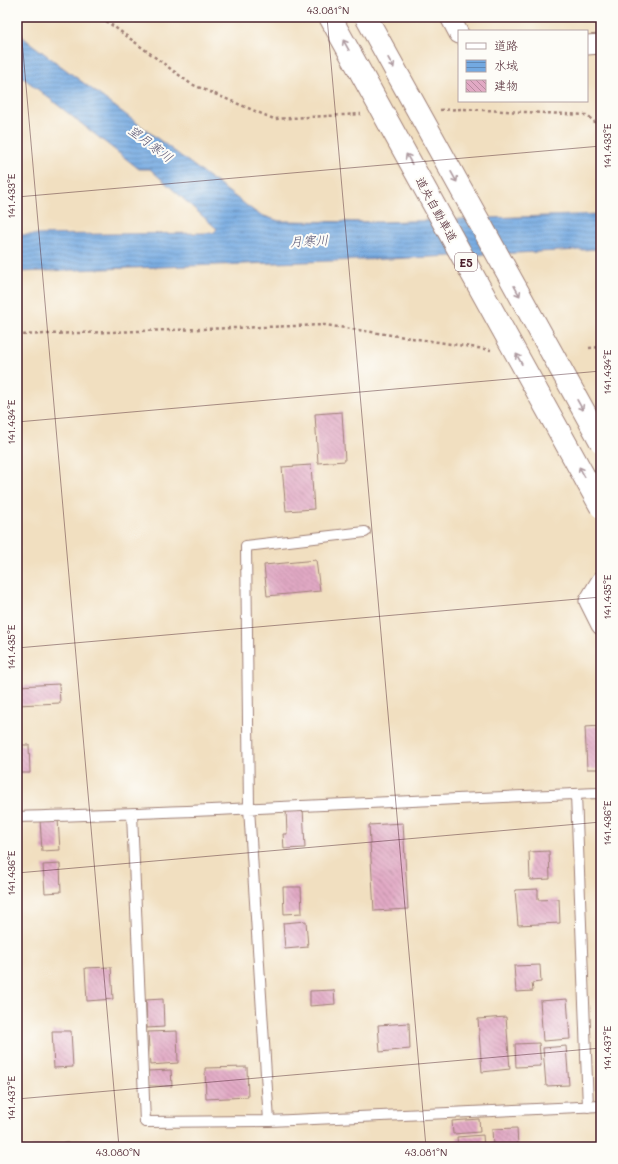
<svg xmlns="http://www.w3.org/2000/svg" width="618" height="1164" font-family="Mali,'Klee One',sans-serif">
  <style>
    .water { fill: url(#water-rules); stroke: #5e6486 }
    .building { fill: url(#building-back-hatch) }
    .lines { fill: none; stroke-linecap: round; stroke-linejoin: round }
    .service-casing { stroke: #9e7f76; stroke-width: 12 }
    .minor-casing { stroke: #9e7f76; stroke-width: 21 }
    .path { stroke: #9e7f76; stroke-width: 2.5; stroke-dasharray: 3 3; stroke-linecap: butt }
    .service { stroke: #fff; stroke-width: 10 }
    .minor { stroke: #fff; stroke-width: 19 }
    .motorway-bridge-casing { stroke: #9e7f76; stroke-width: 24; stroke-linecap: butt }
    .motorway-bridge { stroke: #fff; stroke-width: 22 }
    .oneway { stroke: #ae9aa0 }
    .ticks { fill: none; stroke: #4a1f2b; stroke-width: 1; stroke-opacity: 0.45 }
    .labels { text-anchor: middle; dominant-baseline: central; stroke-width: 4; stroke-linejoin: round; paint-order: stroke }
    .shield { fill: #fdfcf7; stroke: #806168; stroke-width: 1 }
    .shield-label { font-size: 11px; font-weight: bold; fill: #4a1f2b }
    .street-label { font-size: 12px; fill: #4a1f2b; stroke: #fdfcf7 }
    .water-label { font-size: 13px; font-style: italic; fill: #5a5674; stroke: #fdfcf7 }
    .neatline { fill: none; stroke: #4a1f2b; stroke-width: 1.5 }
    .ticks-label { font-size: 10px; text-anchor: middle; fill: #4a1f2b }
  </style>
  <defs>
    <pattern id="water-rules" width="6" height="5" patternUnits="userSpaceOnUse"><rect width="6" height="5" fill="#73a9e1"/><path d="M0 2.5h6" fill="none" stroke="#6089b7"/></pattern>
    <pattern id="building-back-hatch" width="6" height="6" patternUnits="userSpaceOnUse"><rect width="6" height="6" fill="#e1a9c4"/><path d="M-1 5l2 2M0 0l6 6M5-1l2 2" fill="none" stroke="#b8899f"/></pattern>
  </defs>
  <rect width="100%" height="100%" fill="#fdfcf7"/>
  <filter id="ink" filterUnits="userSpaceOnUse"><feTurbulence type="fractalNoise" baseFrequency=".025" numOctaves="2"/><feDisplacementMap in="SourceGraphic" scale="8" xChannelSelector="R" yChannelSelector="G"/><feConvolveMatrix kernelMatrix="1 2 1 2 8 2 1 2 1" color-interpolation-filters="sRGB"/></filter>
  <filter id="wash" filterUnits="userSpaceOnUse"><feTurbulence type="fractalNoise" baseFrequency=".012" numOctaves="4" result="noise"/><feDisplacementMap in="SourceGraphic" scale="16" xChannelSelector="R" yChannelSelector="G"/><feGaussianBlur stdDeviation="0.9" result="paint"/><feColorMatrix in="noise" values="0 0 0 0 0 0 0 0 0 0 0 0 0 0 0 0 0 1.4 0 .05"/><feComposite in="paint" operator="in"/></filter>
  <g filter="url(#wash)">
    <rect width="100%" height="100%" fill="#f1dfc0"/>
    <path class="water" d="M17,33L258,214L279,221L381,222L601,214V249L388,259L17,272V235L213,233L217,229L150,169H139L17,73Z"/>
    <g id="blocks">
      <path class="building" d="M342,412L345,461L318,463L315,414Z
        M311,465L314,509L286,511L282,467Z
        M316,560L320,591L267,596L264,565Z
        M59,684L60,703L17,705V686Z
        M601,726V769H587L585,727Z
        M17,745H29L30,773H17Z
        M303,808L305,848L284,849L283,834H287L286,809Z
        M58,819L60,850L42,851L40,820Z
        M403,823L408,909L374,911L369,825Z
        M549,851L550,879L530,880L529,852Z
        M60,864L61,892L45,893L43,865Z
        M283,887H301L302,913L284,914Z
        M538,889V900L559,899L560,923L518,925L515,890Z
        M306,921L308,947L285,949L283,923Z
        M540,965L541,982L532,983L533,991L516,992L514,966Z
        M111,967L113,999L87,1001L85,968Z
        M334,990L335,1004L310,1006V991Z
        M163,999L164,1027L147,1028L146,1000Z
        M567,999L570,1039L543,1041L540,1001Z
        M506,1017L510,1069L482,1072L478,1019Z
        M409,1023L410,1049L380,1052L378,1025Z
        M52,1031H71L73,1067L54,1068Z
        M177,1031L178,1063L150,1065L148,1032Z
        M539,1043L541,1066L516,1067L515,1044Z
        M566,1046L569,1085L546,1086L543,1048Z
        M247,1067L248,1097L206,1099L205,1068Z
        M171,1070L172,1086H148V1071Z
        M479,1119L480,1132L453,1134L452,1121Z
        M517,1128L518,1147H493L492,1129Z
        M483,1135L484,1147H458L457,1137Z
        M68,1143V1147H32V1146Z"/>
    </g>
  </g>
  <g filter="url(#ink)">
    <use href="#blocks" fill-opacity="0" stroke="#9e7f76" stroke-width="1"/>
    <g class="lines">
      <g class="service-casing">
        <path id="service" d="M576,794L588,1107
          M132,814L145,1122L269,1121L601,1106
          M17,817C212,812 406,800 601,793
          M269,1121L249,808L246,546L365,532"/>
      </g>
      <g class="minor-casing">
        <path id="minor" d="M450,17L459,34
          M587,45L601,44
          M601,581L589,601L601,625"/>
      </g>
      <path class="path" d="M101,17L191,84L274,119L361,114
        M440,110L463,109L586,115L601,127
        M17,335L325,325L491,350
        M589,348L601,347"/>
      <use href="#service" class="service"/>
      <use href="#minor" class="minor"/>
      <g class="motorway-bridge-casing">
        <path id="motorway-bridge" d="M330,17L601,507
          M366,17L601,442"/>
      </g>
      <use href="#motorway-bridge" class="motorway-bridge"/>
    </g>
    <defs><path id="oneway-shaft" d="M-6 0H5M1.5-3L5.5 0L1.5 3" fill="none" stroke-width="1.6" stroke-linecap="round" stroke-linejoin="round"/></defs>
    <g class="oneway">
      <use href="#oneway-shaft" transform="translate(346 45) rotate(-119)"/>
      <use href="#oneway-shaft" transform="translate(391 63) rotate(61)"/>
      <use href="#oneway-shaft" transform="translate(409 159) rotate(-119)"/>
      <use href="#oneway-shaft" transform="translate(454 177) rotate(61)"/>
      <use href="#oneway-shaft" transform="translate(517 291) rotate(61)"/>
      <use href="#oneway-shaft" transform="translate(519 359) rotate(-119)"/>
      <use href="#oneway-shaft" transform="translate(580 405) rotate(61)"/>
      <use href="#oneway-shaft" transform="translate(582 472) rotate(-119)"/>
    </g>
  </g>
  <path class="ticks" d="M20,17L119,1147M327,17L426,1147M17,197L601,146M17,422L601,371M17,648L601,597M17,873L601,822M17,1099L601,1048"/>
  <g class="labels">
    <rect class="shield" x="455" y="253" width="22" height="18" rx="3"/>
    <g class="shield-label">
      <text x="466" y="262">E5</text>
    </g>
    <g class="street-label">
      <text transform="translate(437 209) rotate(61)">道央自動車道</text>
    </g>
    <g class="water-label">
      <text transform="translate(151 143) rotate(37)">望月寒川</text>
      <text transform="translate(309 240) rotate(-3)">月寒川</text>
    </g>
  </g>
  <rect width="618" height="1164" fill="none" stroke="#fdfcf7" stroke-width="44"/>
  <rect x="458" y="30" width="130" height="72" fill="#fdfcf7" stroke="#b5a4a5"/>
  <rect x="466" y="43" width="20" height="6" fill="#ffffff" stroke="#b5a4a5"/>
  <text x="494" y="50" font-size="12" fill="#4a1f2b">道路</text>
  <rect x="466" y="60" width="20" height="12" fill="url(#water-rules)" stroke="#b5a4a5"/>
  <text x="494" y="70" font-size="12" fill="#4a1f2b">水域</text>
  <rect x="466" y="80" width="20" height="12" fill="url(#building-back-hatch)" stroke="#b5a4a5"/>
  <text x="494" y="90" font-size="12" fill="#4a1f2b">建物</text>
  <rect x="22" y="22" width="574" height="1120" class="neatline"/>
  <g class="ticks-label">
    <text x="328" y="14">43.081°N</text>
    <text transform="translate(607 146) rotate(-90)" y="4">141.433°E</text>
    <text transform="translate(11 196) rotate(-90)" y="4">141.433°E</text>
    <text transform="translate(607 372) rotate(-90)" y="4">141.434°E</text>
    <text transform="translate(11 422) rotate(-90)" y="4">141.434°E</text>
    <text transform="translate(607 597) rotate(-90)" y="4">141.435°E</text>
    <text transform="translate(11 647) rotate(-90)" y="4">141.435°E</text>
    <text transform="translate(607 823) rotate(-90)" y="4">141.436°E</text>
    <text transform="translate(11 873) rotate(-90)" y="4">141.436°E</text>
    <text transform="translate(607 1048) rotate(-90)" y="4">141.437°E</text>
    <text transform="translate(11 1098) rotate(-90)" y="4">141.437°E</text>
    <text x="118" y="1156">43.080°N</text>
    <text x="426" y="1156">43.081°N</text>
  </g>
</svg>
